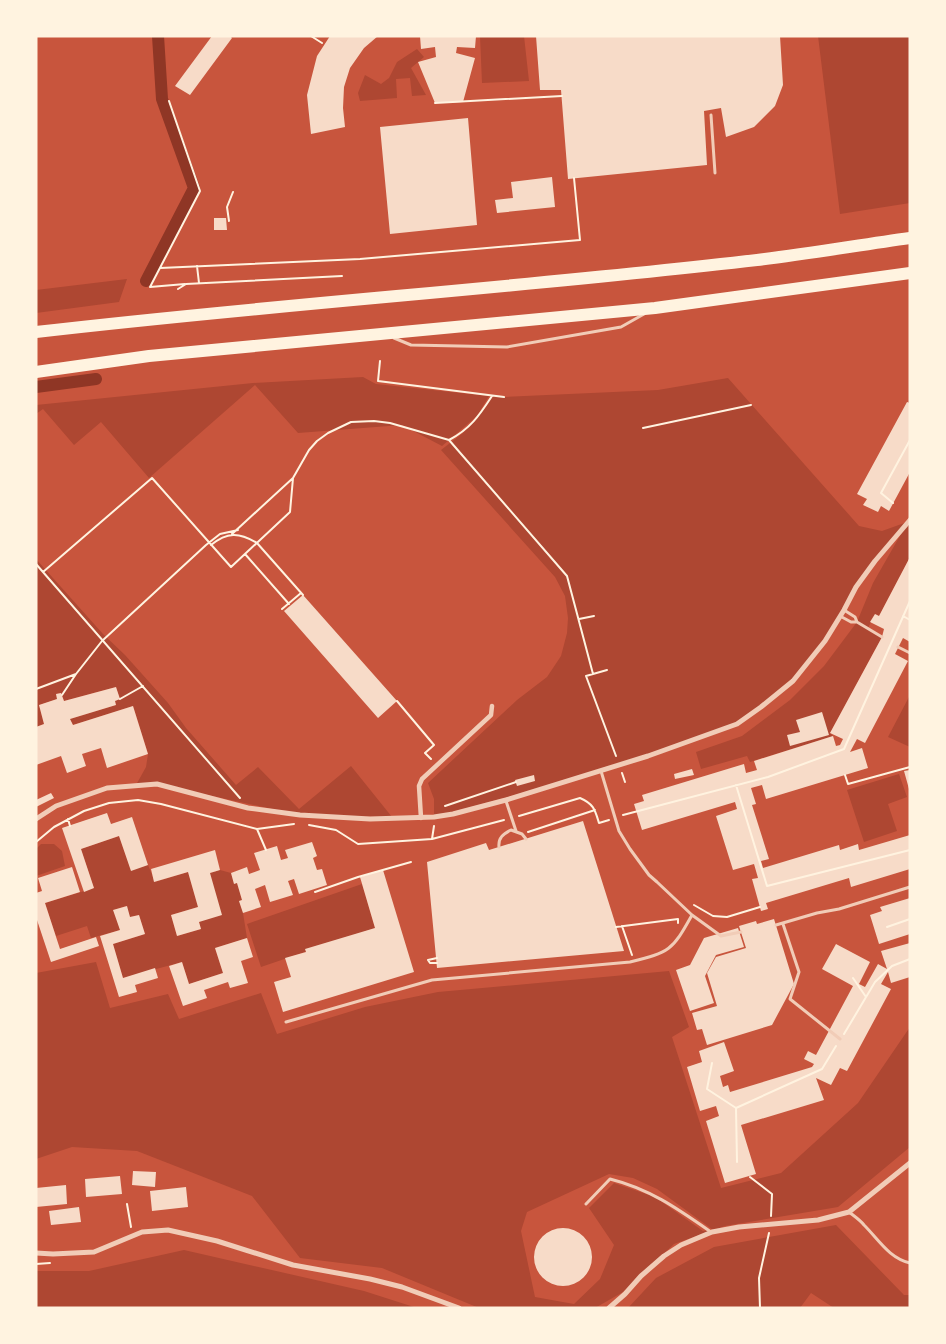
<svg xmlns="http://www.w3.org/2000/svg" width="946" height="1344" font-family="'Asap Condensed',sans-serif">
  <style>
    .green { fill: #ae4732; fill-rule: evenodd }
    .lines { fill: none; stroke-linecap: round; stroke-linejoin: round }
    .canal { stroke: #8f3625; stroke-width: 12 }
    .building { fill: #f7dbc8 }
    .path { stroke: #fff3e0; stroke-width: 2 }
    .service { stroke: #f1ccb7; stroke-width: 3 }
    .pedestrian { stroke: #f1ccb7; stroke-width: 4.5 }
    .minor { stroke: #f1ccb7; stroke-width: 5 }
    .motorway { stroke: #fff3e0; stroke-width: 12 }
  </style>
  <rect width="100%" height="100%" fill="#c8553d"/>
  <path class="green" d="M480,36H524L529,81L482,83Z
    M818,36H910V203L840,214Z
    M417,49L424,57L411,68L426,95L412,96L410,78L396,79L397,98L360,101L358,93L365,75L381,84L389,78L397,62Z
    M127,279L119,302L36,313V290Z
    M363,377L376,384L489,396L477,416L442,446L402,425L298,433L255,385L149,478L101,422L74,445L43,409L36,414V405L253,383Z
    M728,378L859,526L882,531L910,521V557L879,616L875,614L868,628L882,637L830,733L833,736L750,762L747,756L701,769L696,752L742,736L790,700L824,666L857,622L873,583L905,527L856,587L825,641L783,690L737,724L573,779L434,817V799L428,783L517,700L547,677L561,656L567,633L568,618L565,596L555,577L441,450L463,433L477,418L492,396L505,397L658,390Z
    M36,559L103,634L125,655L168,703L186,728L236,785L258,767L299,809L351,766L392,817L300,815L157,784L136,785L146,767L148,754L133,706L73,725L70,719L116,705L115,701L120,699L116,687L64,701L61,693L56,694L57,699L39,705L44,724L36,727Z
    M910,695V747L888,737Z
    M899,774L907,797L888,804L897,831L864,842L847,790Z
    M119,836L131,870L148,865L155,882L188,872L198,907L171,915L177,936L201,929L199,922L210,873L220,870L231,873L234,883H237L242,900L239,901L243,913L247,938L215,948L223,973L189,984L182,962L123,978L113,944L145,934L139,915L130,917L126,906L114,910L120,930L91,938L87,926L56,936L45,903L94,888L81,849Z
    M41,844H54L62,851L65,866L36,876V849Z
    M362,884L375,928L261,967L247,924Z
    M96,962L110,1008L168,994L179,1019L261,993L277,1034L365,1007L438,992L669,971L689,1027L672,1037L721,1188L781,1173L858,1103L910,1027V1147L838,1207L725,1226L674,1244L623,1292L595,1308H479L382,1268L300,1258L252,1196L137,1151L72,1147L36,1159V973ZM609,1174L633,1178L657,1189L713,1230L703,1231L655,1197L614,1183L589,1208L614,1245L600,1279L574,1304L535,1297L521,1231L527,1212Z
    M836,1225L904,1295H910V1308H834L811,1293L800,1308H628L656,1278L714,1247Z
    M184,1250L364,1291L417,1308H36V1271H89Z"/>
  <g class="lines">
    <path class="canal" d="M146,281L194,188L162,99L158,36
      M36,387L96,379"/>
  </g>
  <path class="building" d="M212,36H230L232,38L190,95L175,86Z
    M330,36H378L364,48L350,68L344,87L343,108L345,127L311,134L307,95L317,56Z
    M420,36H476L475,48L457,47L456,53L475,58L463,102L435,103L418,62L436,57L435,47L421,49Z
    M536,36H780L783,85L775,106L754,127L726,137L721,108L704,111L707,165L568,179L561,90H540Z
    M468,118L477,225L390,234L380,127Z
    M552,177L555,207L497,213L495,200L513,198L511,182Z
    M214,218H226L227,230H214Z
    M907,402L910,403V472L889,511L881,506L878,512L863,505L867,499L857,494Z
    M910,557V642L903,638L895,654L908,661L865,743L857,739L850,752L862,748L868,768L766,799L762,785L751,788L756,804L752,805L769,859L761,861L763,868L839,845L840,850L858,844L859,850L910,835V869L851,887L849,878L766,903L768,909L761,911L752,879L758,878L754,864L733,870L716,816L737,809L735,802L642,830L634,804L644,801L642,795L744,764L746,773L757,770L754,761L833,736L836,746L840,745L843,739L830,733L882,637L884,629L870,622L875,614L879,616Z
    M303,595L397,701L378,718L284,611Z
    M116,687L120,699L115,701L116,705L70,719L73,725L133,706L148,754L107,768L101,748L82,754L86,766L67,773L61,756L36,765V727L44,724L39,705L57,699L56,694L61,693L64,701Z
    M822,712L829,735L790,746L787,735L800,732L796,720Z
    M692,769L694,775L675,779L674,774Z
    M910,770V789H909L904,771Z
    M534,775L535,781L517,786L515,780Z
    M51,793L54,798L36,807V800Z
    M107,813L111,824L132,817L148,865L131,871L119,836L81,849L94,888L84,892L62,828Z
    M583,821L624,951L437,968L427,862L486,843L489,850Z
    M312,842L317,856L313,858L317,870L322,869L327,885L299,894L294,879L288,881L293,895L270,902L265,885L255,889L261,907L243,913L239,901L242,900L237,883L234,884L231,873L247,867L249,874L260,870L254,853L277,846L281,860L288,858L285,850Z
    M215,850L220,870L210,873L222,915L199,922L201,929L177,936L171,915L198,907L188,872L154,882L151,869Z
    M72,867L80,892L45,903L60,949L96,937L99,946L51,962L36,917V893L42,891L38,878Z
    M383,870L414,972L283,1012L274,982L291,977L285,958L306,952L305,949L375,928L360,877Z
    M910,898V934L879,944L870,915L882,911L880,907Z
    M127,906L130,917L139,915L145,934L113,944L123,978L155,968L158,978L135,985L137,992L119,997L100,936L120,930L113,910Z
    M774,919L794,984L772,1025L707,1045L702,1029L697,1030L692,1013L717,1006L707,973L716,957L746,948L739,926L756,921L757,924Z
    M738,928L744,947L716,955L705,976L714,1003L690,1011L676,970L690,965L704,938Z
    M247,938L253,957L241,961L248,983L230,988L228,982L204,990L207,998L183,1006L169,966L182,962L189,984L223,973L215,948Z
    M910,943V977L891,983L888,972L881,984L891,989L847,1071L840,1068L831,1085L816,1078L824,1100L741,1125L756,1174L725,1183L706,1121L719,1116L716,1106L700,1111L687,1067L702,1062L699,1051L724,1042L734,1071L720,1076L723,1087L728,1085L730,1092L812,1067L814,1064L804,1059L808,1051L816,1055L853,986L822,969L836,944L870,962L859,984L865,987L878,964L887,969L881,951Z
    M133,1171L156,1172L155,1187L132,1185Z
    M120,1176L122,1194L86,1197L85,1179Z
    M66,1185L67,1204L36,1207V1188Z
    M186,1187L188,1207L152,1211L150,1191Z
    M79,1207L81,1222L51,1225L49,1211Z
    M534 1257a29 29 0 1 1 58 0a29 29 0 1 1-58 0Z"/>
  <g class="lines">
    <path class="path" d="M311,36L322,43
      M435,103L562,96
      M229,221L227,207L233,192
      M197,266L199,283
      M160,268L360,259L580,240L574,178
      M150,287L200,191L169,101
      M150,287L185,284
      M178,289L186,284L342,276
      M380,361L378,381L504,397
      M643,428L751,405
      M449,440C470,429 479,416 492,396
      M893,503L881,493L910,440
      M232,534L293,478
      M211,545C227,532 239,532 257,543L303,595
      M245,554L289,604
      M36,564L240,798
      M43,572L152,478L231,567L290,512L293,478L309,450L317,441L328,433L351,422L374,421L390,423L449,440L567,576L593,674
      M282,609L301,593
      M903,616L910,620
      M579,619L594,616
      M607,670L586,676L616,756
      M36,689L76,674L102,641L206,545L220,534L238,530
      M62,695L76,674
      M120,699L143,686
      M397,701L434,745L425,753L431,759
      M622,773L625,782
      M845,775L848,784L910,767
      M736,785L767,886L910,850
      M445,806L516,782
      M623,815L768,777L844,749L910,601
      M519,816L580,798C594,804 595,810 599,823L609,820
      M68,819L70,826
      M309,825L336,830L358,844L432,839L504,820
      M257,829L266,850
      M528,832L595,810
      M432,839L434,826
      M36,842L54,827L84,811L109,803L138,800L161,804L257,829L294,824
      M315,892L358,877L411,862
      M694,905L713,916L727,917L760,907
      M622,926L632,955
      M616,927L678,919V923
      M887,927L910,919
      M437,958L428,960L430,963H437
      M853,978L866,997
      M844,1034L875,982L892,966L910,959
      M712,1063L707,1089L736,1108
      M737,1162L736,1108L822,1069L836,1046
      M750,1177L772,1194L771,1216
      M127,1204L131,1227
      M36,1264L50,1263
      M760,1308L759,1278L769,1233"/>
    <path class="service" d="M711,115L715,173
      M394,338L411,345L507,347L621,327L644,314
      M840,616L851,622H857L855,617L844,610
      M857,622L882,637
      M898,647L910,653
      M601,771L619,831L630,849L649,875L657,882L692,915L721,936L741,932
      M506,801L516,831
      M499,847C498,838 503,834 511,830L522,834L526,839
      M783,924L799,972L790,999L840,1039
      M776,925L817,913L839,909L910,887
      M286,1022L432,980L630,962C670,952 672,951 692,915
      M586,1204L610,1179C650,1189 678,1209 711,1232
      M849,1212C854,1216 860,1220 864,1225C879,1240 889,1258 910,1263"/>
    <path class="pedestrian" d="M421,818L419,786L422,779L491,715L492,706"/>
    <path class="minor" d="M36,819L56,806L107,788L157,784L248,808L300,815L370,819L434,817L453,814L506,800L648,756L737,724L761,707L793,681L825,641L844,610L856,587L875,561L910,520
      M36,1253L53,1254L94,1252L142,1232L168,1230L217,1241L293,1265L370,1279L402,1287L459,1308
      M609,1308L625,1294L641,1276L664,1256L681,1245L712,1232L739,1227L818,1220L849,1212L910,1163"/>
    <path class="motorway" d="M36,332C276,304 517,288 757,260C808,254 859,245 910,238
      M36,372L149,356L655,308L910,273"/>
  </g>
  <rect width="946" height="1344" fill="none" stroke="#fff3e0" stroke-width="75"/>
</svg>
